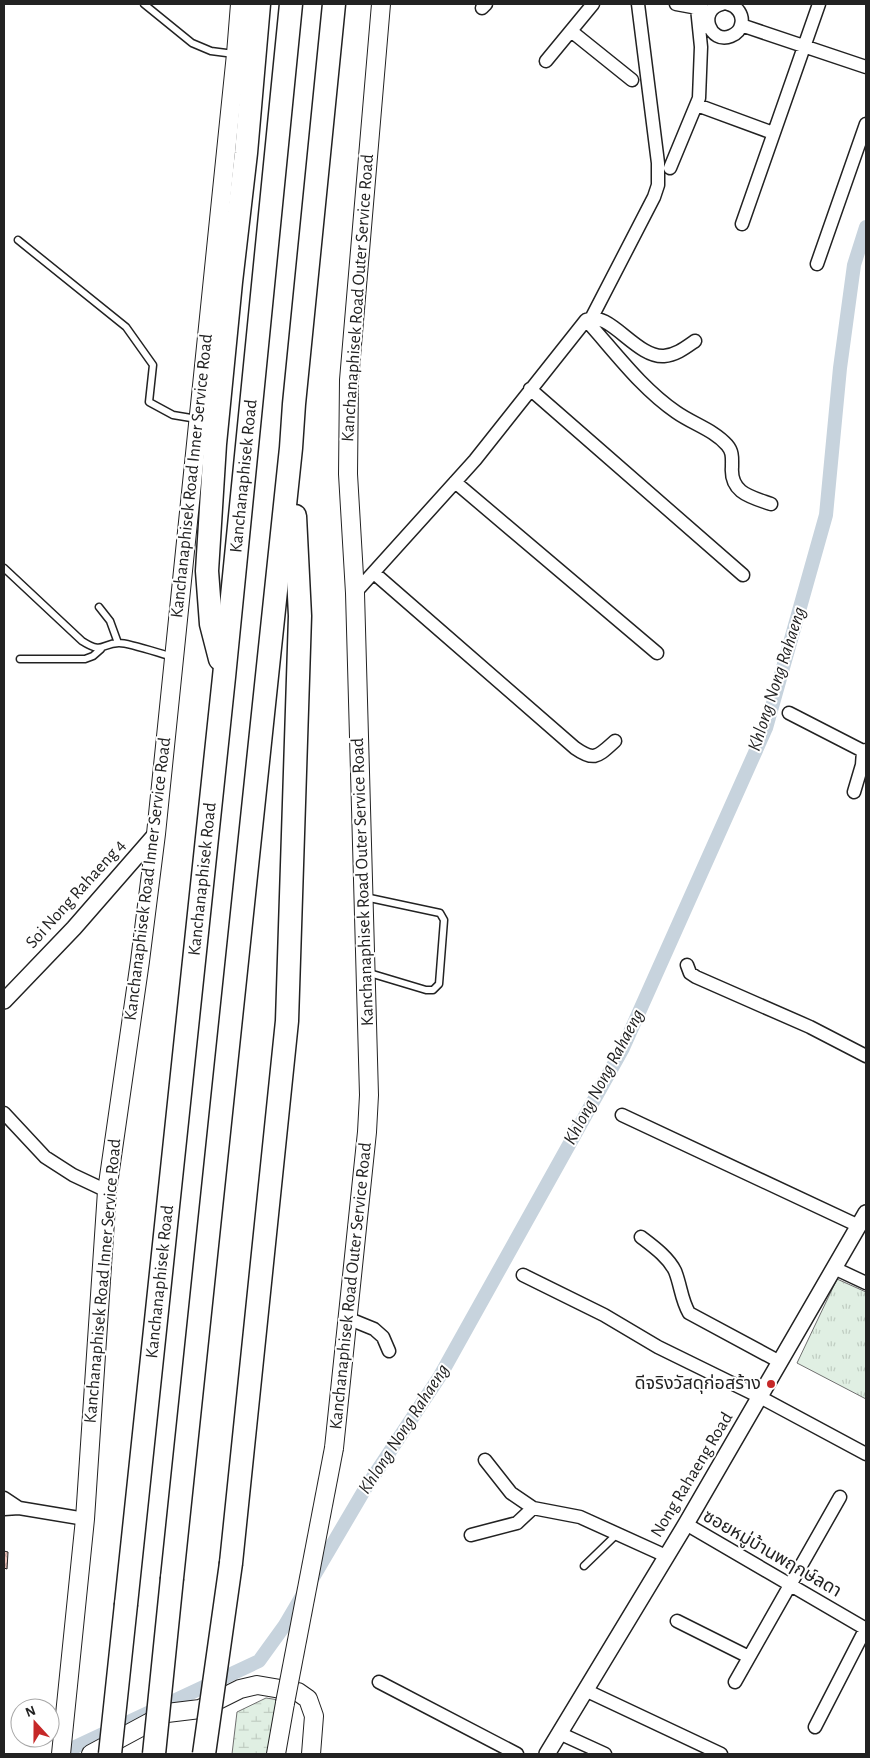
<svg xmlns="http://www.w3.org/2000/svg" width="870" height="1758" font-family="'Alegreya Sans','Noto Sans Thai',sans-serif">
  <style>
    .grass { fill: url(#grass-tufts); stroke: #6f6f6f }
    .wetland { fill: url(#wetland-marsh); stroke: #6f6f6f }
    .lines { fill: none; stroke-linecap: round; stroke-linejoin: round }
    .canal { stroke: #c7d3dd; stroke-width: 14 }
    .building { fill: url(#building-cross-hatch); stroke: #222 }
    .service-casing { stroke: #222; stroke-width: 9 }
    .minor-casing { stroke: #222; stroke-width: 15 }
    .tertiary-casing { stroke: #222; stroke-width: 18 }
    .secondary-casing { stroke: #222; stroke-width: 20 }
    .motorway-casing { stroke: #222; stroke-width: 25 }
    .service { stroke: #fff; stroke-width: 6 }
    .minor { stroke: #fff; stroke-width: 12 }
    .tertiary { stroke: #fff; stroke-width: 15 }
    .secondary { stroke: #fff; stroke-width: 18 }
    .motorway { stroke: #fff; stroke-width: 22 }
    .secondary-bridge-casing { stroke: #222; stroke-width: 20; stroke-linecap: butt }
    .motorway-bridge-casing { stroke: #222; stroke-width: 25; stroke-linecap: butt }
    .secondary-bridge { stroke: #fff; stroke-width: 18 }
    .motorway-bridge { stroke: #fff; stroke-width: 22 }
    .poi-dot { fill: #c62828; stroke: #fff; stroke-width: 2 }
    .labels { text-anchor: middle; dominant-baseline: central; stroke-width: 4; stroke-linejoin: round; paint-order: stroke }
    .street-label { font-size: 18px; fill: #222; stroke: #fff }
    .poi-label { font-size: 18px; fill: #222; stroke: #fff; text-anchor: end }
    .water-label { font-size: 19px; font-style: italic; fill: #222; stroke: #fff }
  </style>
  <defs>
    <pattern id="grass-tufts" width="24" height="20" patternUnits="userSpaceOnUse" patternTransform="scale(1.25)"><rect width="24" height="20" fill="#e0efe3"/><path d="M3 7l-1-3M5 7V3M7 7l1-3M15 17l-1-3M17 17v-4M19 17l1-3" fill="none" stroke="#c0cdc2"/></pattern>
    <pattern id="wetland-marsh" width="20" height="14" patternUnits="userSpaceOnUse" patternTransform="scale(1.25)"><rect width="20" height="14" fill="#e0efe3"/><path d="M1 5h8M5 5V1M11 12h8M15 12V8" fill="none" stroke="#c0cdc2"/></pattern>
    <pattern id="building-cross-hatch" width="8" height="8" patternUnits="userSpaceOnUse" patternTransform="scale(1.25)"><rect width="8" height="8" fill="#f3c9c0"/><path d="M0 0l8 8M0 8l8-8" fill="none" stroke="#d0aca5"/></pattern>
  </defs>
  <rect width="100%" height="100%" fill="#fff"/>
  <path class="grass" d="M837,1279L866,1292V1399L797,1363Z"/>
  <path class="wetland" d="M266,1698L279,1700L270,1754H232L237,1712Z"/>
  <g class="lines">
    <path class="canal" d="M60,1754L259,1661L285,1625L365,1489L440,1376L623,1048L766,728L826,515L840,368L854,265L866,227"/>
  </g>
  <path class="building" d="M4,1551L8,1552L7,1569L4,1568Z"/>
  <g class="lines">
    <g class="service-casing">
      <path id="service" d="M144,4L192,43L211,51L234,54
        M18,240L126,327L153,365L149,402L173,415L197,419
        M4,568L82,641C104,655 101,643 119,643C130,643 161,654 173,657
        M99,607L110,621L118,643
        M20,659H85L93,656L101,649
        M365,897L440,913L444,920L439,984L433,990H426L366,972
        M584,1566L617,1534"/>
    </g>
    <g class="minor-casing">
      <path id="minor" d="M676,4L703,9
        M722,4C697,10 710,45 731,36C736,34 740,30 741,25C744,15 737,6 728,4
        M482,8L486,4
        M741,25L866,67
        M571,31L632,80
        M546,61L593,4
        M697,105L773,133
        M670,168L699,98L701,47L697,8
        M742,224L819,4
        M817,264L866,124
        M592,317L654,197L658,185V163L638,4
        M586,320C609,309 636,358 664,356C676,355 685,348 695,341
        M530,389L743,575
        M455,482L657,653
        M374,573L575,748C595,762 598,756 615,741
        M355,593L475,460L586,320C615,352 641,388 676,412C693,424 714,430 727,445C733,452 732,458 732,467C730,493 751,497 771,504
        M789,713L863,751L866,750
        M854,792L862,765L863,751
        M687,965L690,973L696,977L810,1027L866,1056
        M4,1113L45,1157L73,1175L107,1191
        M622,1115L859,1226
        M641,1237C654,1247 668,1257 675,1271C681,1286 681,1299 689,1313L780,1362
        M834,1268L866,1283
        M523,1275L604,1315L658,1347L760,1397L866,1454
        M347,1318L374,1329L383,1337L389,1351
        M485,1460L511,1493L533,1508L580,1517L666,1556
        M4,1498L19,1508
        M4,1509L19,1508L85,1519
        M686,1524L866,1629
        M471,1535L517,1523L533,1508
        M677,1621L749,1657
        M379,1682L517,1754
        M735,1682L840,1497
        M585,1690L721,1754
        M815,1727L866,1628
        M559,1733L605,1754"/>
    </g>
    <g class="tertiary-casing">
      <path id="tertiary" d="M4,1001L74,928L156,834
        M547,1754L686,1524L866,1213"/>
    </g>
    <g class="secondary-casing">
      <path id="secondary" d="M334,1448L367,1132L369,1095L355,593L348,474L349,380L381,4
        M61,1754L85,1519L107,1191L140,961L156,834L236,54L240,4
        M91,1754L167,1713L200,1709L240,1689L257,1685L298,1692L308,1699L314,1716L311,1754
        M276,1754L285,1703"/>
    </g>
    <g class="motorway-casing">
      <g id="motorway">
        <path d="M220,659L211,624L207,571L215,444L231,282L246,153L259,4"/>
        <path d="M231,1563L287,1021L300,616L295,516"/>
        <path d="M172,1578L291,448L294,404L334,4"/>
        <path id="s1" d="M126,1604L224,677L291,4"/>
      </g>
    </g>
    <use href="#service" class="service"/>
    <use href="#minor" class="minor"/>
    <use href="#tertiary" class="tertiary"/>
    <use href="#secondary" class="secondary"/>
    <use href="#motorway" class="motorway"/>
    <g class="secondary-bridge-casing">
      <path id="secondary-bridge" d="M285,1703L334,1448"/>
    </g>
    <g class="motorway-bridge-casing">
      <path id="motorway-bridge" d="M110,1754L126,1604
        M154,1754L172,1578
        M204,1754L231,1563"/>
    </g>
    <use href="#secondary-bridge" class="secondary-bridge"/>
    <use href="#motorway-bridge" class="motorway-bridge"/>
  </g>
  <circle class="poi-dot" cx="771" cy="1384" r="5"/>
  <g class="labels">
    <g class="street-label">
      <text transform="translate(358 298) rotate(-86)">Kanchanaphisek Road Outer Service Road</text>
      <text transform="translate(192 476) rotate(-84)">Kanchanaphisek Road Inner Service Road</text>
      <text stroke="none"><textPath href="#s1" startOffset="1134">Kanchanaphisek Road</textPath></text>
      <text transform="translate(148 879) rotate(-83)">Kanchanaphisek Road Inner Service Road</text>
      <text stroke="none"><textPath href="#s1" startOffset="729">Kanchanaphisek Road</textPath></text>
      <text transform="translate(363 882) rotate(-92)">Kanchanaphisek Road Outer Service Road</text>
      <text transform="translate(76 894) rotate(-48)">Soi Nong Rahaeng 4</text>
      <text transform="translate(103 1281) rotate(-85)">Kanchanaphisek Road Inner Service Road</text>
      <text stroke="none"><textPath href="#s1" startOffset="324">Kanchanaphisek Road</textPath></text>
      <text transform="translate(351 1286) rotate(-84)">Kanchanaphisek Road Outer Service Road</text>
      <text transform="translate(692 1475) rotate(-59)">Nong Rahaeng Road</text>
      <text transform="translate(772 1554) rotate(30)">ซอยหมู่บ้านพฤกษ์ลดา</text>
    </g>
    <g class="poi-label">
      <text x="761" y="1384">ดีจริงวัสดุก่อสร้าง</text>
    </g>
    <g class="water-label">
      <text transform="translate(777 679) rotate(-72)">Khlong Nong Rahaeng</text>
      <text transform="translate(604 1077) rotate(-62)">Khlong Nong Rahaeng</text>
      <text transform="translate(404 1429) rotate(-57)">Khlong Nong Rahaeng</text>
    </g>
  </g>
  <rect width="870" height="1758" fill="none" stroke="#222222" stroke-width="10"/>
  <g transform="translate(35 1723) rotate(339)"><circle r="24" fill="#ffffff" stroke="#a7a7a7"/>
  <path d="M0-4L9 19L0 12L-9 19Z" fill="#c62828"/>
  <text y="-8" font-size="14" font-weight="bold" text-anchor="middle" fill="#222222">N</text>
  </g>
</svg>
